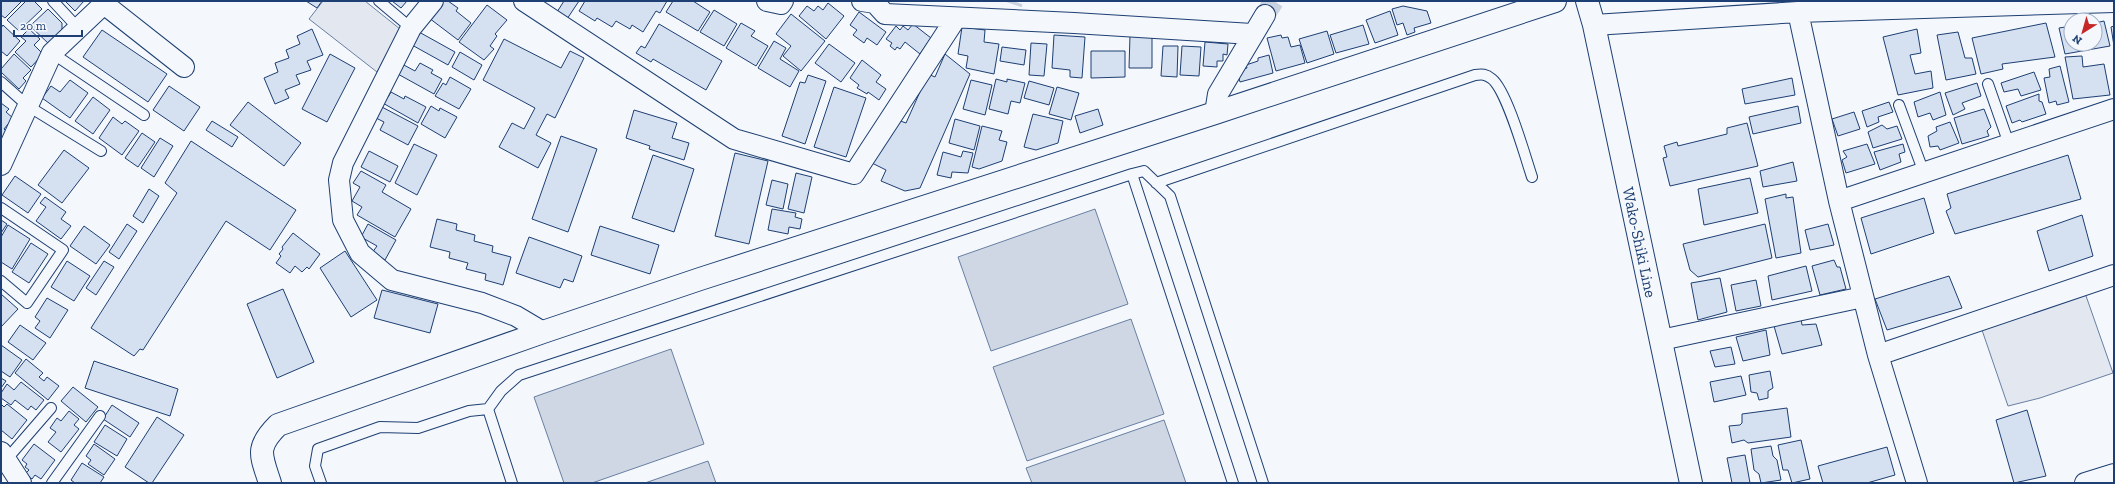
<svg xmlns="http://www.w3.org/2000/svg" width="2115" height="484" font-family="'Zilla Slab',serif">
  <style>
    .parking { fill: #e3e8f0; stroke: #687fa3 }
    .water { fill: #cfd7e4; stroke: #687fa3 }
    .building { fill: #d5e0f0; stroke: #1d3f73 }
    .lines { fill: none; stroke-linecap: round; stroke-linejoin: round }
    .street-tunnel { stroke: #c9d2e0; stroke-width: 20; stroke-dasharray: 20 10; stroke-linecap: butt }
    .lane-casing { stroke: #1d3f73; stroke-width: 12 }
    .street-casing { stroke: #1d3f73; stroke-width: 22 }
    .secondary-casing { stroke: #1d3f73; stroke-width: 24 }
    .lane { stroke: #f4f7fb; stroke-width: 10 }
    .street { stroke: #f4f7fb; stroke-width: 20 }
    .secondary { stroke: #f4f7fb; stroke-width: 22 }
    .labels { text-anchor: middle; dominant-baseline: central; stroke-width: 3; stroke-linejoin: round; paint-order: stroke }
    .street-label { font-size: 16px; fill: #1d3f73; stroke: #f4f7fb }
  </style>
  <rect width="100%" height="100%" fill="#f4f7fb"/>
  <path class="parking" d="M323,1H365L400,29L377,72L309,19Z
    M2085,293L2113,373L2040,398L2008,406L1982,330Z"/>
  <path class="water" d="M1095,209L1128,304L991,351L958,257Z
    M1131,319L1164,414L1027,461L993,367Z
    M671,349L704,444L592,483H564L534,397Z
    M1164,420L1186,483H1032L1026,468Z
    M708,461L716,483H645Z"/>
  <path class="building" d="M1,1H22L5,18L1,15Z
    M26,1H34L42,9L19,31L7,20Z
    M65,1H84L75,11Z
    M306,1H322L317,8Z
    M392,1H407L401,8Z
    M442,1H448L458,8L456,11L471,23L458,40L429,18Z
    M564,1H579L567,19L557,12Z
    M585,1H667L660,13L656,11L643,32L632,25L630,29L616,21L612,27L597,18L595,21L579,11Z
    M673,1H693L710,12L698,31L666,12Z
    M828,3L844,16L826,39L799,16L807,6L814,11L818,6L823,10Z
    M487,5L507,20L495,34L497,36L490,46L494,49L484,60L459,42Z
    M1403,6L1427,11L1431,23L1414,28L1415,32L1407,35L1403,23L1397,25L1392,9Z
    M48,9L62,23V31L49,44L30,26Z
    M714,10L737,24L724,46L700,32Z
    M1390,11L1398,35L1375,43L1366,20Z
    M859,12L886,32L877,45L867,38L864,43L853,35L857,30L850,25Z
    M791,14L825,41L801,71L783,56L791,46L776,34Z
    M2104,21L2110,46L2065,54L2059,28L2071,26V44H2095V23Z
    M741,23L755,31L751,36L768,46L756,66L726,48Z
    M2046,23L2055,57L2002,64L2003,69L1981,74L1972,38Z
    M659,24L722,61L706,90L653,59L651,62L636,53L641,46L645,48Z
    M913,24L931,38L920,54L905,42L900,49L897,47L895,50L890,46L892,43L886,39L896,26L900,30L903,26L908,30Z
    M3,25L20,41L7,56L1,51V28Z
    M1363,25L1369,44L1336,53L1330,35Z
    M2114,26V46L2111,27Z
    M962,27L985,30L984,42L999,44L994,74L966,68L968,56L958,54Z
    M29,29L40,39L34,45L43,54L31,67L15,52L26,41L21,37Z
    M312,29L323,55L307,61L311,70L296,75L300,84L285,90L289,98L275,104L264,78L278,72L275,63L289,58L286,50L300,44L297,36Z
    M1917,29L1921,53L1910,55L1915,74L1931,71L1933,88L1898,95L1883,37Z
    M102,30L167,74L148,102L83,57Z
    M1327,31L1334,54L1307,63L1299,39Z
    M419,32L455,52L448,65L412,45Z
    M1958,32L1965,58H1972L1976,74L1946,80L1937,35Z
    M1054,35L1085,37L1082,78L1070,77V70L1052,68Z
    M1130,35L1152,36V68H1129Z
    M1281,35L1282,38L1288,37L1291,47L1300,45L1305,63L1276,71L1267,38Z
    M504,39L561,68L570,51L584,58L555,118L547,114L536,135L551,143L538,168L499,147L512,123L524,129L535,108L483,80Z
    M774,41L786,48L780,59L799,71L790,87L758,68Z
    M1205,42L1228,44L1227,55L1223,54V61H1217V67L1203,66Z
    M1031,43L1047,44L1044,76L1029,75Z
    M829,44L855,63L841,82L815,63Z
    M1163,46H1178L1177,77L1161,76Z
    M1182,46L1201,47L1199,76L1180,75Z
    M1002,47L1026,50L1024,65L1000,61Z
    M1091,51H1125V77L1091,78Z
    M460,52L482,65L474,80L452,67Z
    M14,54L31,70L23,78L26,81L19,89L1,72V69Z
    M330,54L355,68L327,122L302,109Z
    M945,54L970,74L920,188L905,191L881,181L886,170L866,160L895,119L906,123L928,74L935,77Z
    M1269,55L1273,73L1240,82L1237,71L1247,68L1246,65L1258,61V58Z
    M2082,56L2083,67L2104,64L2110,95L2073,99L2065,57Z
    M862,60L881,75L876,82L886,89L879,100L868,92L867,94L857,88L859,85L850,78Z
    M420,63L433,70L431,73L442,79L434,94L396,73L402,64L415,71Z
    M2060,66L2069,102L2057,105L2056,101L2049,103L2044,78L2050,77L2049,69Z
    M2034,72L2041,90L2021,96L2018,89L2004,92L2001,83Z
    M808,75L826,81L805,144L782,136L800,82L805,83Z
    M450,77L471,89L459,109L435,96L443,83L446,85Z
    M1792,78L1795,95L1745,104L1742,89Z
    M996,79L1007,82V79L1025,83L1020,103L1011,101L1008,114L989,109Z
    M70,80L88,93L70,118L42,98L51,86L60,92Z
    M971,80L992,85L985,115L963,109Z
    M1029,81L1054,88L1049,105L1024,98Z
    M1977,83L1981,96L1962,103L1965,109L1953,115L1945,93Z
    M169,86L200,107L184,131L153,110Z
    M834,87L866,98L846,157L814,147Z
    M1057,87L1079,93L1071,120L1049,114Z
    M391,92L404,99L405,96L426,107L418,123L381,102L385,95L388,97Z
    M1940,92L1946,115L1933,120L1930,113L1918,117L1914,102Z
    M2039,94V101L2042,102L2046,114L2022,122L2020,120L2012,123L2006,106Z
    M93,97L110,110L93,134L75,121Z
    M248,102L301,143L284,166L230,125Z
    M1889,102L1893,112L1878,117L1879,122L1867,127L1862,111Z
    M1,103L9,109L6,112L13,118L4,129L7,132L1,139Z
    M380,106L418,126L408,145L380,130L384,122L374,117Z
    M431,106L439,111L440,108L457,117L445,138L421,124Z
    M1798,106L1801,123L1753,134L1749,117Z
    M1098,109L1103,125L1080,133L1075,116Z
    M1984,109L1991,127L1987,131L1989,136L1962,144L1954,118Z
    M634,110L677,123L672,138L689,143L684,160L649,149L650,146L626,138Z
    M1854,112L1860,129L1838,136L1832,119Z
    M1033,114L1063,121L1058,143L1036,150L1024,147Z
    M113,117L122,124L125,121L139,131L122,155L99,138Z
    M955,119L980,126L974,150L949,143Z
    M212,121L238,137L232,147L206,130Z
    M1950,122L1959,143L1940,150L1938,146L1930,147L1928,136L1937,131L1936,127Z
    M1747,123L1758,166L1670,186L1663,158L1667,157L1664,146L1677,142L1678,146L1727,134V128Z
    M1882,125L1887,129L1897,126L1902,139L1873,148L1868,132Z
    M982,126L1002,131L999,140L1007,142L1002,161L979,169L972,167Z
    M142,133L155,142L138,167L125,158Z
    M561,136L597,149L568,232L532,219Z
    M160,138L173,146L154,177L141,168Z
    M191,141L296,210L270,250L226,221L143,350L140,349L134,356L91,328L177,193L165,183Z
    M414,144L437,155L417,195L395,183Z
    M1867,144L1875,164L1846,173L1842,160L1847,157L1843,151Z
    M1903,144L1905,152L1899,154L1901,162L1880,170L1874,152Z
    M64,150L89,168L62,203L38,185Z
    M369,151L398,166L390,182L361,167Z
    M963,151L973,153L968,173L952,172L951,178L937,175L943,152L961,157Z
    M735,153L768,161L749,244L715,236Z
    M653,155L694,169L674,232L632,218Z
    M2068,155L2081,199L1955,234L1946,211L1951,208L1947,194Z
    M1793,162L1797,181L1763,187L1760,171Z
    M361,171L386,185L382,192L411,209L395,237L357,215L362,207L352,201L360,187L353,183Z
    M796,173L812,177L804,213L788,209Z
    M15,176L41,194L28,213L2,195Z
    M1750,178L1758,213L1704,225L1698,189Z
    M772,180L788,184L783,209L766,205Z
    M149,189L159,196L143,223L133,216Z
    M1786,194V198L1793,197L1801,253L1776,258L1765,199Z
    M45,197L66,212L61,219L71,226L61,239L36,221L46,207L40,203Z
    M1924,198L1934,233L1871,254L1861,218Z
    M772,209L796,213L795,217L802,219L800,229L789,227L788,234L768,230Z
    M2082,215L2093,256L2049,271L2037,231Z
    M437,219L457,224L456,230L475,235L474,241L493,246L492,252L511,257L503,285L485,280L486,274L466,269L468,263L449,258L450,252L430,247Z
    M1,220L7,224L1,233Z
    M127,224L137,231L119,259L109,252Z
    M368,224L396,240L385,260L372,253L377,246L361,237Z
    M1765,224L1772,258L1698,277L1690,270L1683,244Z
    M1828,224L1834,245L1810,250L1805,230Z
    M8,225L30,239L12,269L1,262V237Z
    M84,226L110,245L96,264L70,246Z
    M600,226L659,245L650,274L591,255Z
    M293,233L320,254L309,269L307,267L302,272L295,266L290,273L276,263L281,256L279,254L283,249L282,247Z
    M529,237L582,256L573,282L564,279L560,288L516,273Z
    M31,243L48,254L29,283L12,272Z
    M345,251L377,300L351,317L320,268Z
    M1834,260L1837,267H1840L1846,289L1820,295L1812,266Z
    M67,261L90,276L74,301L51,287Z
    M104,261L114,267L96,295L86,288Z
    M1806,266L1812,291L1772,300L1768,276Z
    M1949,276L1962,308L1887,330L1875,299Z
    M1720,278L1727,312L1698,320L1691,283Z
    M1756,280L1761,306L1736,311L1731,285Z
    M283,289L314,362L277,378L247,304Z
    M382,290L438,304L430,333L374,318Z
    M1,294L18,309L1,327Z
    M47,298L68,310L50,338L35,328L40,321L35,317Z
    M1801,319L1802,325L1816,324L1822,345L1782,354L1774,326Z
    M20,325L46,343L33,360L8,342Z
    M1766,330L1770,355L1743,361L1736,337Z
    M1,345L22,360L10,377L1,371Z
    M1731,347L1735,364L1715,367L1710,351Z
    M26,359L43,373L39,377L44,381L47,377L59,386L48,400L15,373Z
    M94,361L178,389L170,416L85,388Z
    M1770,371L1773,388L1768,391V398L1759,400L1757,393L1751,392L1749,375Z
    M1741,376L1746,395L1714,402L1710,382Z
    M1,378L6,381L1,388Z
    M21,382L44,400L36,410L31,406L28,410L15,400L11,405L1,398V393L7,384L14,390Z
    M73,387L98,407L86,422L61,401Z
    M1,404L4,407L7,404L27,420L12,439L1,430Z
    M112,405L139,423L130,437L103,419Z
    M1787,408L1791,437L1748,443L1744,440L1732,443L1729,426L1740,425L1742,423V414Z
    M2027,410L2046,476L2014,483L1996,420Z
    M69,411L79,419L74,425L79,429L61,452L48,442L56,432L50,428L57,418L61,421Z
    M157,417L184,435L152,483H149L125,467Z
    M105,425L127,439L117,456L94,442Z
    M1801,440L1810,479L1792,483L1788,470H1783L1778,445Z
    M34,444L55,460L41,479L35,475L32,479L25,474L29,470L25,467L27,464L22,460Z
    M94,444L115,459L104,475L88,464L91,460L86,456Z
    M1771,446L1773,456L1777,460L1781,480L1761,483L1759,474L1754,470L1751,449Z
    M1887,447L1895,475L1867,483H1823L1818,466Z
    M1745,455L1750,483H1732L1727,458Z
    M82,463L104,477L100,483H75L71,480Z"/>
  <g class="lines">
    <path class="street-tunnel" d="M1012,4L1013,1
      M1265,15L1274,1"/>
    <g class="lane-casing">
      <path id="lane" d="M53,1L78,28
        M379,1L411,28
        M52,53L144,115
        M1,82L28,106L101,151
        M1988,84L2009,144
        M1899,105L1924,173
        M1132,174L1144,171L1170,196L1263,483
        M1156,183L1475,75C1482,74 1486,74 1492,79C1507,91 1525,156 1532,177
        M1,208L63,250L27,303L1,281
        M6,460L51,408
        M52,483L100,416
        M321,483L315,466L318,449L380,427L418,428L469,411L488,409
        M512,483L488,409L501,391L519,375L1132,174L1233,483"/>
    </g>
    <g class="street-casing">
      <path id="street" d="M433,1L411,28L343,163L339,180L343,220L360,253L392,280L482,303L516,316L543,332
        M524,1L734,139L854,174L956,18
        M767,1L781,4L783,1
        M862,1L875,3L885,14L1074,23L1252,34
        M104,4L184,67
        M1798,12L1839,201L1878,355L1917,483
        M1594,25L1798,12L2114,2
        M1215,113L1218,94L1265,15
        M1,165L52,53L107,1
        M1839,201L2114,109
        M1661,340L1863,297
        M1878,355L2114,275
        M1,452L21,483
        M2085,483L2114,474"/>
    </g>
    <g class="secondary-casing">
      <g id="secondary">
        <path id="s1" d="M1587,1L1594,25L1691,483"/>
        <path d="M270,483C261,455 255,448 278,425L543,332L700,279L1215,113L1555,1"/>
      </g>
    </g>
    <use href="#lane" class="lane"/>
    <use href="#street" class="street"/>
    <use href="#secondary" class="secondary"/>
  </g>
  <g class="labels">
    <g class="street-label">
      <text stroke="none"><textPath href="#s1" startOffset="247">Wako-Shiki Line</textPath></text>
    </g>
  </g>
  <rect width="2115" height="484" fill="none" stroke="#1d3f73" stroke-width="4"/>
  <g transform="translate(2083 32) rotate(217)"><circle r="19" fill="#f4f7fb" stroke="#9eadc5"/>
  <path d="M0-3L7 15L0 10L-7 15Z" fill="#c62828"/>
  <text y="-6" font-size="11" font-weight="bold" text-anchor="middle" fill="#1d3f73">N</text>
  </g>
  <path d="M14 30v6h68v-6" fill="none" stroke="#1d3f73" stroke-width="2"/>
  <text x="20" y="30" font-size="12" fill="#1d3f73" stroke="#f4f7fb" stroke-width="3" paint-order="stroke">20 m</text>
</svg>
